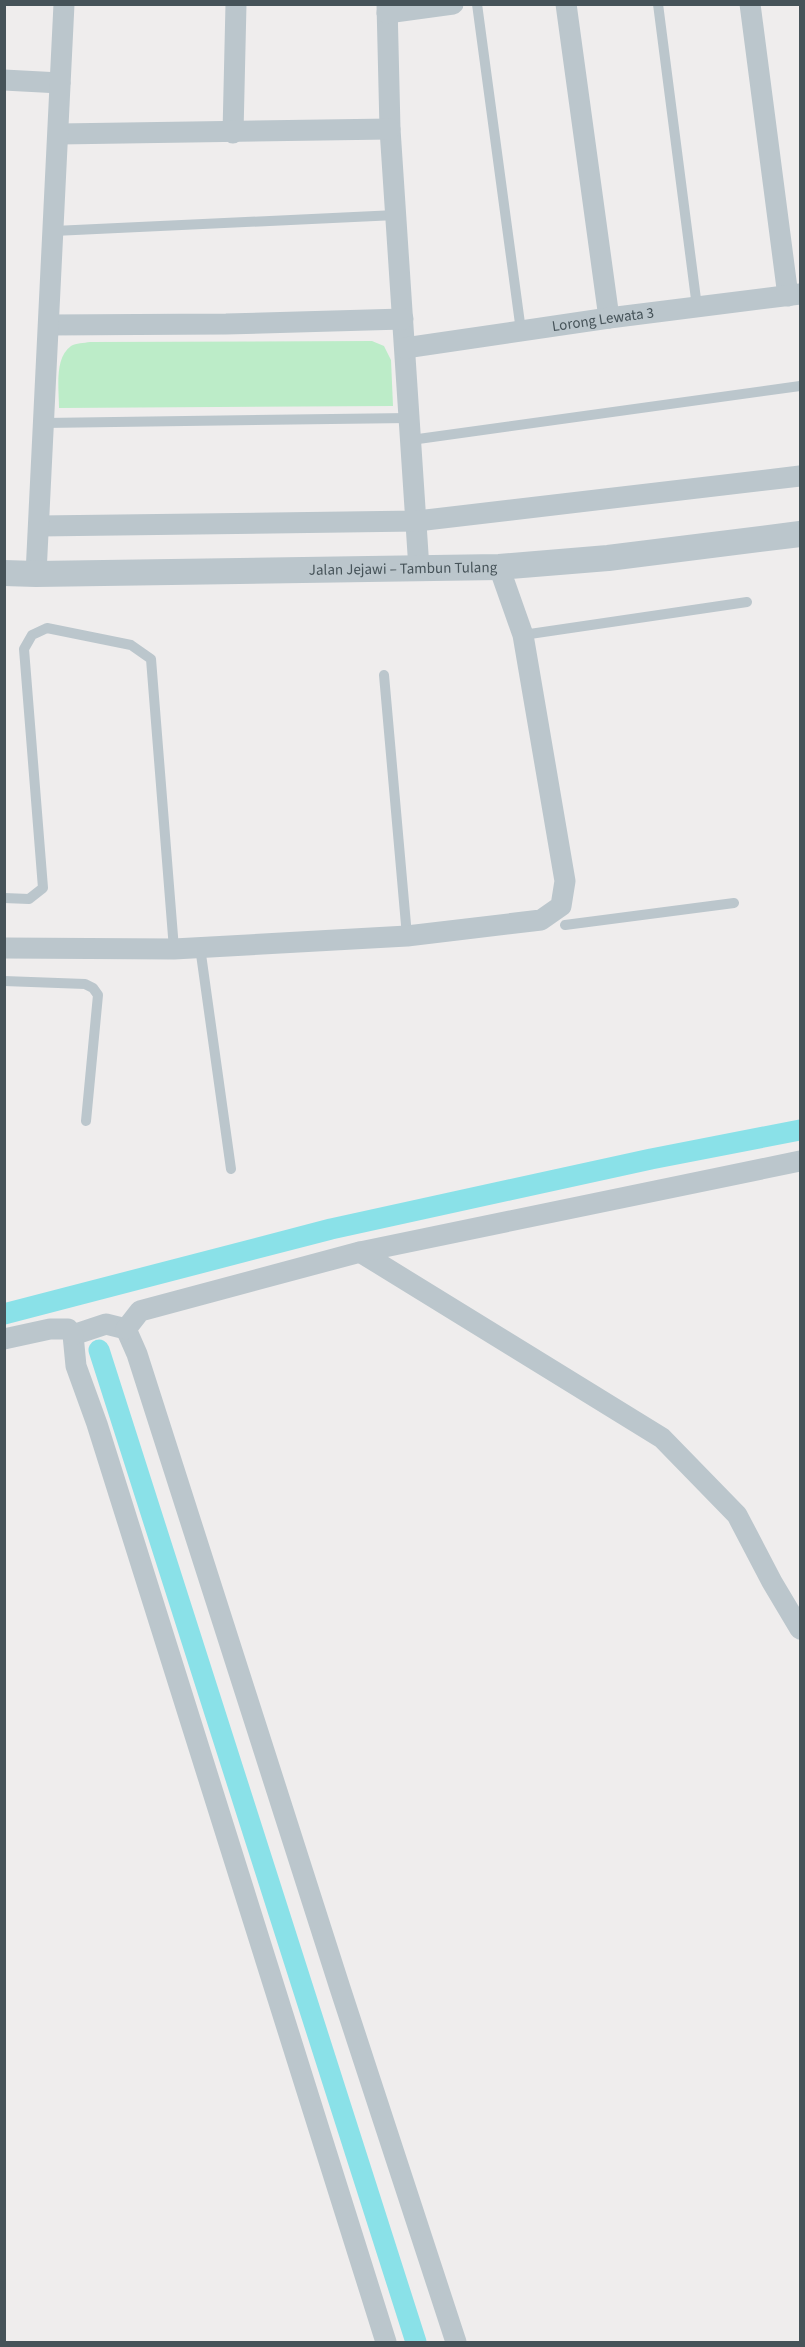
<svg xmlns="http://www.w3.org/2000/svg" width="805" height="2347" font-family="'Source Sans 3',sans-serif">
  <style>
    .green { fill: #bcecc8 }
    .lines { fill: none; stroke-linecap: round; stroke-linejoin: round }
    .canal { stroke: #8ae1e8; stroke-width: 21 }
    .service { stroke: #bbc6cc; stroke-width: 10 }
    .minor { stroke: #bbc6cc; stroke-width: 21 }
    .tertiary { stroke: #bbc6cc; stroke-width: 26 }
    .labels { text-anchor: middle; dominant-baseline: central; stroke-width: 6; stroke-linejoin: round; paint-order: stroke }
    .street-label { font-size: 15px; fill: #465359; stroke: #fff }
  </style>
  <rect width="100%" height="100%" fill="#efeded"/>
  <path class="green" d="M372,341L384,346L391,360L393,406L59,408C59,389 54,358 71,346C76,343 84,343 90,342Z"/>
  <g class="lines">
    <path class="canal" d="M4,1314L331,1229L651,1159L800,1130
      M99,1350L416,2342"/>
    <path class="service" d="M477,4L521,331
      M658,4L697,307
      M54,231L396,215
      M44,423L409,418
      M411,440L800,386
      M523,635L747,602
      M384,675L407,936
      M4,898L29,899L43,888L24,649L32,635L47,628L131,645L151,659L174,949
      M565,925L734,903
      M200,947L231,1169
      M4,981L85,984L93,988L98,995L86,1121"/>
    <g class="minor">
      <path d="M387,4L390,129L419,569"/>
      <path d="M566,4L609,318"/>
      <path d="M750,4L788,296"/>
      <path d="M387,13L453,4"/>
      <path d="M4,80L60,83"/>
      <path d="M233,133L236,4"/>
      <path d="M59,134L390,129"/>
      <path d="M49,325L226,324L403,319"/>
      <path id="s1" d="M405,348L609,318L800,294"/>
      <path d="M39,526L417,521L800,476"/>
      <path d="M36,574L64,4"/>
      <path d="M4,948L174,949L407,936L541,920L561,906L565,881L523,635L499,567"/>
      <path d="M360,1252L662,1438L737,1515L772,1582L800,1629"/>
      <path d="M126,1329L106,1324L73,1335L76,1366L97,1424L386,2342"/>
      <path d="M126,1329L137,1354L340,1988L456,2342"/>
      <path d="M126,1329L140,1311L360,1252L800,1161"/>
      <path d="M4,1339L50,1329H68L73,1335"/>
    </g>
    <path class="tertiary" id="s2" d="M4,573L36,574L499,567L608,558L800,534"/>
  </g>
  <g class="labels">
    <g class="street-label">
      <text stroke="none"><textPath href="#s1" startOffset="200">Lorong Lewata 3</textPath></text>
      <text stroke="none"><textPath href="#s2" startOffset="399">Jalan Jejawi – Tambun Tulang</textPath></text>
    </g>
  </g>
  <rect width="805" height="2347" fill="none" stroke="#465359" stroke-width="12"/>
</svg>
